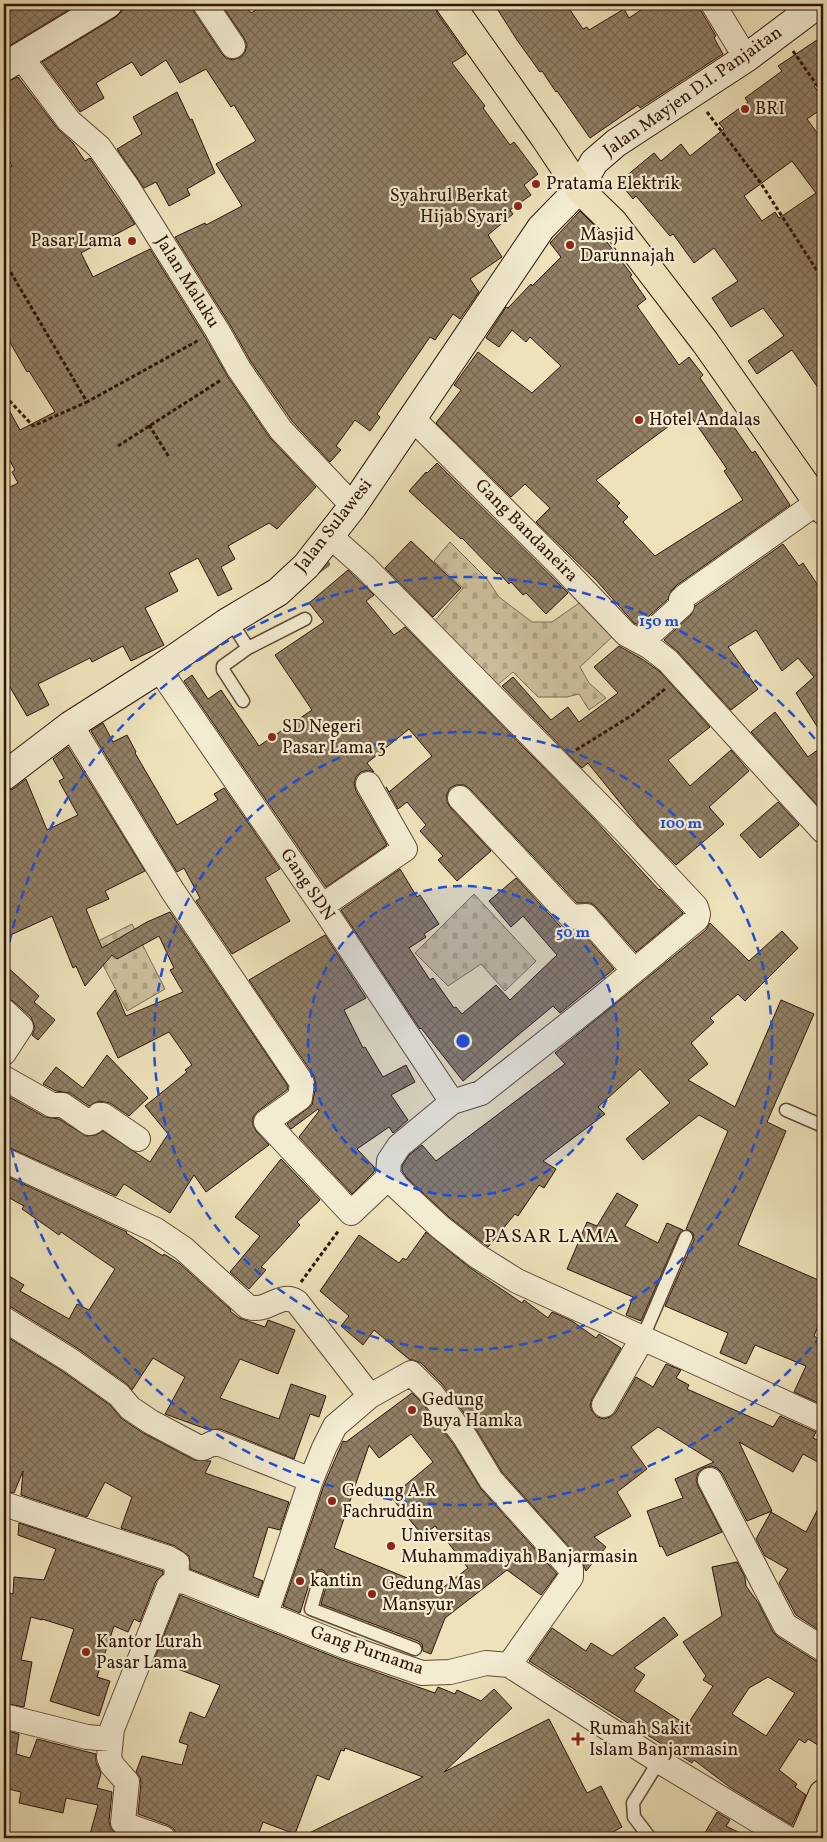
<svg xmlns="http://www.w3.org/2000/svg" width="827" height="1842" font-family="Vollkorn,serif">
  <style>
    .cemetery { fill: url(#cemetery-stones); stroke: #7e6a53 }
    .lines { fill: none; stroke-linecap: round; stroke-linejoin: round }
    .stream { stroke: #7a6650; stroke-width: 6 }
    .building { fill: url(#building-cross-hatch); stroke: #2e150a; fill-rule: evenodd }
    .lane-casing { stroke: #5e4836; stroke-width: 15 }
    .street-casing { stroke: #5e4836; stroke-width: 26 }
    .secondary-casing { stroke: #2e150a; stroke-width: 30 }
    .primary-casing { stroke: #2e150a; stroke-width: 30 }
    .highway-casing { stroke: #2e150a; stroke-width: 30 }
    .path { stroke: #2e150a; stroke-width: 3; stroke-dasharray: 4 2.5; stroke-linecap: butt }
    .lane { stroke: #f3ecd2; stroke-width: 12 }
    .street { stroke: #f3ecd2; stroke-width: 24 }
    .secondary { stroke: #f3ecd2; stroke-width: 28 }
    .primary { stroke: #ede2ba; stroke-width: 28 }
    .highway { stroke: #ede2ba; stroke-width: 28 }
    .ring { fill: none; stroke: #1d4ed8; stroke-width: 2.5; stroke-dasharray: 9 6 }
    .poi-dot { fill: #8f2418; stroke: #f3ecd2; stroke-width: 2 }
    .labels { text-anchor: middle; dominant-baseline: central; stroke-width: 4.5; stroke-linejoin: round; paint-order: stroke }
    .street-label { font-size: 18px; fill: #2e150a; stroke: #f3ecd2 }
    .poi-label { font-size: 18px; fill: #2e150a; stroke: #f3ecd2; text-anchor: start }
    .quarter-label { font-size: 20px; letter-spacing: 1px; fill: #2e150a; stroke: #f3ecd2 }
    .centre { fill: #1d4ed8; stroke: #f3ecd2; stroke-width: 2.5 }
    .ring-label { font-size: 15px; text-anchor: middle; font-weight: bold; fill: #1d4ed8; stroke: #f3ecd2; stroke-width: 4.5; stroke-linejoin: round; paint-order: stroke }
  </style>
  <defs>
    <pattern id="cemetery-stones" width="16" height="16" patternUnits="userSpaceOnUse" patternTransform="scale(1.25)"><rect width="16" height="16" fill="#cdbf9c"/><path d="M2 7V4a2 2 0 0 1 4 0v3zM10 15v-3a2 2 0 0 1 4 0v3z" fill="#b0a385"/></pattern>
    <pattern id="building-cross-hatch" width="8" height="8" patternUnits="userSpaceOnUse" patternTransform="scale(1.25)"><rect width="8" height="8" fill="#918066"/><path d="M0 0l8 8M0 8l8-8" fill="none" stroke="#776852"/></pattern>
  </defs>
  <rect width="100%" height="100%" fill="#ede2ba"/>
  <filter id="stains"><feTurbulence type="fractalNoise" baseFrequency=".004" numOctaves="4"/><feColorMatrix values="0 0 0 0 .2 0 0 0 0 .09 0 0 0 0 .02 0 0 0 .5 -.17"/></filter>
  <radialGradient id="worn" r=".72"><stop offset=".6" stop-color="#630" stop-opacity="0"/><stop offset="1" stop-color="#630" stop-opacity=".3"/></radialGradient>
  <path class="cemetery" d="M450,542L487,579L499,597L532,622H552L582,601L614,635L580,667L589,683L606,698L589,710L579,694L567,697H538L513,672L495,687L432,624L463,588L434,561Z
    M474,894L536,961L505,991L481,964L448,986L415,953Z
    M132,924L165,989L127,1011L92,944Z"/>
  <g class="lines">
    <path class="stream" d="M316,572L327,564
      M199,658L216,646"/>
  </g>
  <path class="building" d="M4,4H78L4,49Z
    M124,4H191L194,12L222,54L226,58L233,60L241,57L245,52L247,45L244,38L221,4H245L251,13L267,4H435L437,13L466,54L452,63L485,106L483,108L510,145L514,142L538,174L524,185L531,195L510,210L513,214L488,235L502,257L470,279L479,292L460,319L453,314L435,340L430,337L377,414L380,417L370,431L355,420L336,446L341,450L330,462L292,421L251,362L229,323L175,237L205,223L206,225L242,206L216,164L256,141L234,105L231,107L206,69L180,83L166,60L141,76L132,62L116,71L96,83L104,98L80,112L42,62L116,17L121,12Z
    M494,4H566L583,29L587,27L589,30L624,9L629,18L650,4H699L701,11L716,36L714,38L723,54L640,108L638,105L590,138L557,91L556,92L542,71L540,72L517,40Z
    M817,40L823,49V80L814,86L823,99V108L807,119L823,141V395L792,350L757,374L748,361L784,336L763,308L731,327L712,298L738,281L714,248L694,263L673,234L670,236L636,196L633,199L619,182L654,153L661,161L681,144L690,156L724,129L719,123L748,102L745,98L782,71L778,66ZM792,161L816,193L779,218L775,212L762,221L744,196Z
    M18,77L58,129L73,143L85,161L90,158L135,224L81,253L93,277L150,249L205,337L228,377L270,438L316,487L277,529L269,523L228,546L235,559L221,567L232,589L218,596L198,558L169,573L178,591L145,608L164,645L131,661L123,646L92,662L90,658L38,684L49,705L27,716L4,677V490L18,483L12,472L15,470L4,450V401L20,430L55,412L29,371L27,372L4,332V171L12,166L4,151V83Z
    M177,92L190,120L192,119L215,173L187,189L190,195L169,206L156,182L144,188L117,149L142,134L133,117Z
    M580,211L594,225L632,275L630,276L646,299L637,306L679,365L689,357L703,375L700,378L752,453L755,451L790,505L677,585L671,591L668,599L639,625L634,623L596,580L536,522L550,508L525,484L511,497L436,423L461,390L454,385L478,352L532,393L561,366L530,337L526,342L512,330L499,347L486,338L506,307L508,308L531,284L532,286L561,257L550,243ZM688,412L727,469L724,471L743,500L655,556L623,522L628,517L617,506L620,503L596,480Z
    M437,463L568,593L546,614L526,593L523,595L511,582L509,584L499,573L497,574L462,538L461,539L409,491L426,472L427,473Z
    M411,541L461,588L433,617L385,568Z
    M783,544L799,566L803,563L823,593V736L796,693L814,677L798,658L782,671L756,630L728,647L758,689L731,710L678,652L664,640L691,615L695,606Z
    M348,570L374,595L366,601L394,635L405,627L593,818L659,890L660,889L683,913L636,952L596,907L591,903H577L470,789L464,785H456L450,788L447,794V802L450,807L491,851L457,881L438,860L443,856L420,831L426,825L407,802L398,809L386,787L389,792L432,756L409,729L367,763L374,772L368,770L361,772L356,777L354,783L356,791L387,845L326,887L184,681L192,675L208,699L221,690L259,746L312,710L275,655L324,622L309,603Z
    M619,646L642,659L659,671L710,727L668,760L690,786L731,750L749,771L709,807L724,824L676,865L642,830L588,763L582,768L502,686L513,677L551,720L568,707L579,722L618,693L594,667Z
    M775,712L808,757L823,746V805L820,808L751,732Z
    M103,723L113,742L127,735L136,752L135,753L177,825L218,800L214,794L224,788L280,869L265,878L290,921L232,954L196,901L200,898L184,868L177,872L91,731Z
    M68,747L145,871L105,891L109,899L86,909L102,948L147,922L170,912L288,1086L287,1090L258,1111L253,1117V1125L256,1131L269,1145L206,1192L194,1175L170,1213L124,1184L116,1196L10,1148L4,1146V1094L45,1117L59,1119L86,1136L96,1135L103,1131L150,1162L168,1134L145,1106L187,1072L185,1070L192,1065L169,1032L118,1058L97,1013L115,990L126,1016L183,992L170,970L174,968L159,936L117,959L112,955L85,986L76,966L73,968L52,916L4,938V791L13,789L26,779L47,830L78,815L59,781L64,778L53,759Z
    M778,802L799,825L760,858L740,835Z
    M400,869L417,897L420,895L439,924L424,934L426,937L409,948L430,980L433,978L454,1008L456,1007L462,1014L496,985L510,1000L557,955L523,916L511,927L489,901L516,878L561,927L566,930H580L614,969L560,1013L553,1006L463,1081L421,1028L420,1029L341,910Z
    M710,923L749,961L782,931L798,948L745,1001L738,994L710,1018L714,1022L691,1043L708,1064L688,1080L735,1107L781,1000L814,1014L767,1122L786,1131L738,1245L823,1282V1313L814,1336L819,1339L823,1330V1405L794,1392L806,1366L755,1345L746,1364L720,1353L728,1333L665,1306L694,1240L693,1233L686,1229L728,1131L699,1115L643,1160L626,1139L670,1103L640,1069L598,1107L605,1114L543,1161L556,1169L544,1188L539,1185L518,1216L515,1214L488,1247L449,1217L407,1178L402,1171V1166L409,1155L422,1145L436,1161L565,1064L555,1053L706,930Z
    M325,935L366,998L344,1010L363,1048L365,1047L383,1077L406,1065L415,1082L391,1095L408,1120L393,1133L389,1127L357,1149L375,1168L374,1172L352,1194L299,1137L319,1111L318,1109L291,1129L287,1124L312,1105L316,1085L314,1076L249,980Z
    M4,964L39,996L34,1002L55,1020L38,1040L32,1035L35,1028L31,1017L13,1001L4,998Z
    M107,1055L148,1098L129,1116L110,1103L99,1101L89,1106L70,1093L56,1091L43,1084L56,1067L83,1088Z
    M281,1159L320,1200L297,1222L300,1225L261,1267L266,1270L249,1289L230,1272L260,1236L235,1217Z
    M4,1175L127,1232L126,1233L163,1256L164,1254L180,1264L231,1310L230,1311L239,1318L265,1327L268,1320L295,1330L278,1374L240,1359L220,1398L279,1419L291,1384L326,1396L319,1417L310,1414L294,1459L220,1429L209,1430L165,1414L185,1377L153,1358L132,1390L127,1384L77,1348L11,1307L4,1305V1273L24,1285L20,1291L69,1319L77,1304L89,1310L115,1269L61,1232L59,1235L22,1209L24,1206L4,1195Z
    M617,1193L638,1205L625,1226L658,1243L667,1223L683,1230L679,1234L641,1321L626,1315L633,1297L567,1269L587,1222L597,1226Z
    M426,1232L469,1267L522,1303L524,1300L548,1318L552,1312L572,1321L596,1338L599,1334L621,1348L592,1399L590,1406L592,1411L597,1417L604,1419L610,1417L616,1412L636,1377L653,1387L666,1364L681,1370L676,1378L689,1385L687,1389L773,1427L780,1416L816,1432L813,1438L823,1443V1465L803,1454L793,1472L739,1442L772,1511L747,1521L722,1473L717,1468L711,1466L704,1468L698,1473L696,1480L698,1486L722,1532L667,1556L662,1546L660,1547L647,1511L683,1498L675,1479L714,1462L658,1427L631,1447L647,1469L617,1492L631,1516L594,1537L606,1547L586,1571L581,1560L502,1472L476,1429L442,1384L421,1363L413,1360H410L374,1330L363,1345L341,1326L349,1316L320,1291L359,1235L399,1263L403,1258L406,1260Z
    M4,1335L62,1371L110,1405L122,1419L143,1433L194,1460L211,1461L205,1473L289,1502L280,1530L268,1527L253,1577L263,1581L258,1596L190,1569L189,1556L175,1546L121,1528L132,1497L105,1482L87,1517L21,1495L23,1471L14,1493L4,1491Z
    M412,1393L422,1403L454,1445L481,1489L557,1574L541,1595L507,1570L445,1618L431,1654L423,1651L422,1644L418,1641L321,1604L328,1580V1576L323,1570H318L312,1575L300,1613L283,1606L324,1485L343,1441L346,1442ZM411,1434L433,1462L391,1497L423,1536L435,1526L468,1568L439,1591L334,1548L369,1445L379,1458Z
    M823,1499V1633L796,1615L779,1583L788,1569L765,1556L756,1539L771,1512L806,1532Z
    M19,1523L163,1571V1574L156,1581L140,1622L134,1619L128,1632L114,1626L97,1677L110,1681L99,1716L50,1701L74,1629L42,1619V1620L31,1617L21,1660L32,1662L24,1707L4,1703V1660L6,1646H4V1592L13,1594L14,1577L44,1580L56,1549L18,1535Z
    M737,1562L745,1577L746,1586L759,1604L773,1632L778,1637L816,1661L823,1663V1748L808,1739L805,1743L799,1739L779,1770L797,1784L795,1787L806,1795L792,1825L731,1788L694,1760L692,1763L529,1661L552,1628L586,1651L591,1643L612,1656L664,1617L678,1635L634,1668L645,1675L634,1691L687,1725L713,1686L703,1680L706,1676L683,1642L722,1616L712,1567ZM768,1677L795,1693L766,1736L732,1714L749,1688Z
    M180,1595L342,1660L435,1693L438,1687L455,1694L457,1690L481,1701L494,1689L512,1708L444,1772L549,1719L587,1793L601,1786L622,1827L602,1838H299L423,1777L345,1748L344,1751L341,1750L329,1780L317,1775L295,1834L263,1822L257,1838H182L177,1836L174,1829L168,1825L138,1814L141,1783L140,1777L136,1772L142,1756L182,1765L188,1745L179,1742L190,1712L205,1718L220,1685L154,1660Z
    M4,1730L19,1734L16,1754L30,1758L37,1739L96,1754V1762L101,1773L97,1788L112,1792L109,1821L110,1827L114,1832L112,1838H89L98,1805L66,1798L63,1813L19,1803L21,1792L4,1788Z
    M717,1812L730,1820L726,1826L750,1838H702Z"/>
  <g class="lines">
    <g class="lane-casing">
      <path id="lane" d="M228,623L231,622L248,648
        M243,701L223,670V666L248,648L305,619
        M786,1110L823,1126
        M642,1339L686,1237
        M320,1578L311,1609L415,1649
        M650,1838L634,1817L633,1803L659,1761"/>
    </g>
    <g class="street-casing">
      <path id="street" d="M205,4L233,46
        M713,4L746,58
        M21,57L69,121L99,147L128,188L217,330L239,369L281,430L353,506
        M412,418L564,569L626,634L650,647L668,661L823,831
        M331,537L365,567L626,832L696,907L698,914L697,919L594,1004L481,1093L452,1102L399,1146L389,1161L388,1175L397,1187L440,1227L477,1256L517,1281L823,1420
        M641,642L682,605L681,600L685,596L818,502
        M159,669L322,906L452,1102
        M71,725L172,890L302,1083L300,1098L266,1122L351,1213L389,1177
        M460,798L571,917L586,916L634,971
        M322,906L405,849L368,784
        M4,1011L21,1027L4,1053
        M4,1078L52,1105H63L89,1123L93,1122L99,1115H103L138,1139
        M4,1160L156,1230L184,1249L248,1307C269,1313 279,1291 297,1302L370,1396L335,1426L324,1448L311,1480L266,1614
        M4,1319L70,1360L119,1395L130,1408L151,1422L200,1448H203L215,1442L311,1480
        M370,1396L411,1373L432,1394L465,1437L491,1480L571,1569V1577L509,1665
        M604,1405L642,1339
        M710,1480L785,1625L823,1649
        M4,1504L168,1558L177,1563L176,1581
        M176,1581L186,1582L347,1647L422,1673L450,1672L486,1663L509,1665L659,1761L787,1838
        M4,1716L87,1737L110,1739
        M163,1838L126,1825L123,1822L127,1782L112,1765L109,1757L112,1729L169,1586L176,1581"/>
    </g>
    <g class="secondary-casing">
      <path id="secondary" d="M4,67L108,4
        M4,776L71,725L159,669L226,623L278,592L306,566L353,506L541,228L579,189L594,162L616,143L746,58L818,4"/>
    </g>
    <g class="primary-casing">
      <path id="primary" d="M450,4L545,138L579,189L613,222L705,342L823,510"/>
    </g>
    <g class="highway-casing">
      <path id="highway" d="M804,1838L823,1794"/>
    </g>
    <path class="path" d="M793,51L823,94
      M707,112L760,182L823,280
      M4,261L87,402L199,340
      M4,401L8,399L33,426L87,402
      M149,425L169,457
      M118,446L221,380
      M576,750L634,714L665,689
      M301,1282L339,1230"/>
    <use href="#lane" class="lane"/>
    <use href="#street" class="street"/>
    <use href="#secondary" class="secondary"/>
    <use href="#primary" class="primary"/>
    <use href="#highway" class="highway"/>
  </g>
  <circle cx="463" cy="1041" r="155" fill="#1d4ed8" fill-opacity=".12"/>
  <g class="ring">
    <circle cx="463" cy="1041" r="155"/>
    <circle cx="463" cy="1041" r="309"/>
    <path d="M821 1336A464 464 0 0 1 4 1110M4 972A464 464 0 0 1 821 746"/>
  </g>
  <g class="poi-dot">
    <circle cx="745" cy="109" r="5"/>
    <circle cx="536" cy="184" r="5"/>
    <circle cx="518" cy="206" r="5"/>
    <circle cx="132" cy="241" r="5"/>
    <circle cx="570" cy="245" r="5"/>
    <circle cx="639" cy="420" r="5"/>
    <circle cx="272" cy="737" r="5"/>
    <circle cx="412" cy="1410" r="5"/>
    <circle cx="332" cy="1501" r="5"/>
    <circle cx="391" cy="1546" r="5"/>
    <circle cx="300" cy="1581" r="5"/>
    <circle cx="372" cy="1594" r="5"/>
    <circle cx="86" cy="1652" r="5"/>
    <path d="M575.5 1731.5h5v5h5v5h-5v5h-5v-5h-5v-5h5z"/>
  </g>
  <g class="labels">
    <g class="street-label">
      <text transform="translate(693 92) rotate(-35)">Jalan Mayjen D.I. Panjaitan</text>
      <text transform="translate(187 282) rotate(58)">Jalan Maluku</text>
      <text transform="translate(334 526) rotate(-52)">Jalan Sulawesi</text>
      <text transform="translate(526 531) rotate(45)">Gang Bandaneira</text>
      <text transform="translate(307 885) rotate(56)">Gang SDN</text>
      <text transform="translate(367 1651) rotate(19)">Gang Purnama</text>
    </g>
    <g class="poi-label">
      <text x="755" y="109">BRI</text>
      <text x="546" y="184">Pratama Elektrik</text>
      <text x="508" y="196" text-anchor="end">Syahrul Berkat<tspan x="508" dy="21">Hijab Syari</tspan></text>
      <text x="580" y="235">Masjid<tspan x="580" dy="21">Darunnajah</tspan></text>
      <text x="122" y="241" text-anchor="end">Pasar Lama</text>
      <text x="649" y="420">Hotel Andalas</text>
      <text x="282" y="727">SD Negeri<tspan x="282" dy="21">Pasar Lama 3</tspan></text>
      <text x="422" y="1400">Gedung<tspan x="422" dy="21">Buya Hamka</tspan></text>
      <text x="342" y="1491">Gedung A.R<tspan x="342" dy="21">Fachruddin</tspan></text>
      <text x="401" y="1536">Universitas<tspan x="401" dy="21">Muhammadiyah Banjarmasin</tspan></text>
      <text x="310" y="1581">kantin</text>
      <text x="382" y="1584">Gedung Mas<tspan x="382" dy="21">Mansyur</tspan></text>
      <text x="96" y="1642">Kantor Lurah<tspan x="96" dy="21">Pasar Lama</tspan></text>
      <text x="589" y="1729">Rumah Sakit<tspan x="589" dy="21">Islam Banjarmasin</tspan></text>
    </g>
    <g class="quarter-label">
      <text x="552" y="1237">PASAR LAMA</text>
    </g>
  </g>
  <circle cx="463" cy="1041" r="8" class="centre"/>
  <g class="ring-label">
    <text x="659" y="626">150 m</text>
    <text x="681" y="828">100 m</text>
    <text x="573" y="937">50 m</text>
  </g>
  <rect width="827" height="1842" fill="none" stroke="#ede2ba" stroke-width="20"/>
  <rect x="5" y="5" width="817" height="1832" fill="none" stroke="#2e150a" stroke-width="2.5"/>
  <rect x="10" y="10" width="807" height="1822" fill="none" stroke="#2e150a"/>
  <rect width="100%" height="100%" filter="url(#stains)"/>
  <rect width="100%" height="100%" fill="url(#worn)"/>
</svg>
